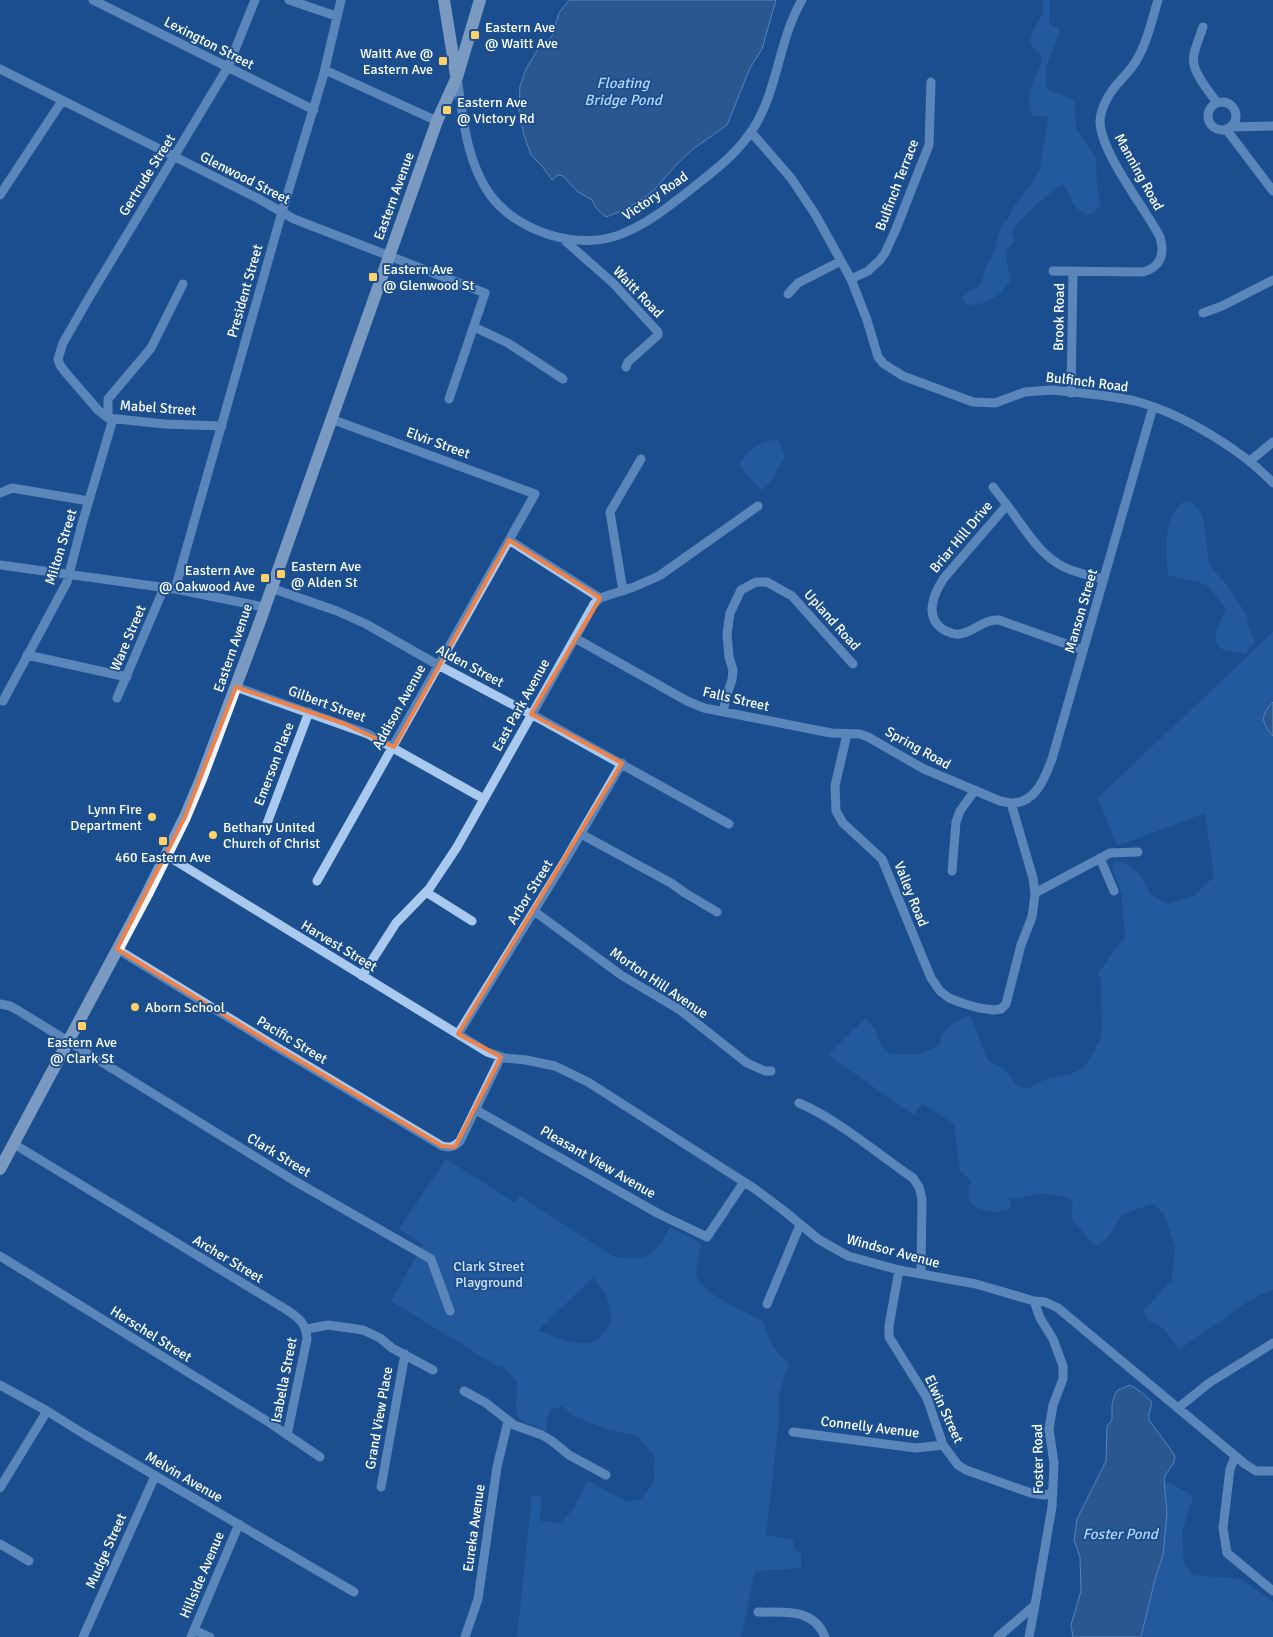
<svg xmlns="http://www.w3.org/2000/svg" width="1273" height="1637" font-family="Signika,sans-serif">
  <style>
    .green { fill: #2e69ad; fill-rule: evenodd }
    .water { fill: #3c6290; stroke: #9cc4f0 }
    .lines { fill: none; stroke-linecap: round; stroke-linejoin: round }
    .minor { stroke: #a9c9ee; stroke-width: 9 }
    .major { stroke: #f0f6ff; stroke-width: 12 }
    .marked { fill: none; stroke: #ee8249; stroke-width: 4; stroke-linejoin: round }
    .poi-dot { fill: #ffd166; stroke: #1b4f8f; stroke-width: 2 }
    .labels { text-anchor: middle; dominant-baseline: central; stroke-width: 4; stroke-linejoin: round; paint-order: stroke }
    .poi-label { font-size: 14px; fill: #fff; stroke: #1b4f8f; text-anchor: start }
    .street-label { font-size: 14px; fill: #fff; stroke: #1b4f8f }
    .park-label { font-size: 14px; fill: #cfe3fa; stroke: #1b4f8f }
    .water-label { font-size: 15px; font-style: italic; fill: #b5d3f5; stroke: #1b4f8f }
  </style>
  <rect width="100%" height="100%" fill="#1b4f8f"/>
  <path class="green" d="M1043,0H1049C1052,9 1047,17 1051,26L1058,28L1060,32L1046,68V88C1054,94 1065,94 1074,100L1076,128L1096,159L1097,188L1101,204L1094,213L1086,215L1075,207L1064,185H1061L1039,202L1015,226L1012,233L1015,241L1006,251L1007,263L1011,280C1008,283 1006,287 1003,290C994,301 980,305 966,305L962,298L967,293L980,286L986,266L994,252L1002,225L1007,221L1014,206L1034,181L1040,169L1048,119L1046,116H1033C1023,98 1035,78 1042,61C1041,50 1029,47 1030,41C1031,31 1040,21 1043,12C1044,9 1043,3 1043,0Z
    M778,440L785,457L769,484L761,490L741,468L740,462C748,450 764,439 778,440Z
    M1185,501C1196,501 1201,513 1204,522L1209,565L1227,585L1246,614L1249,628L1255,642L1245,654C1240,653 1225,651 1222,649C1209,640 1220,622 1226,610C1222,605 1211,588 1206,585C1195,579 1180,580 1168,575C1166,553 1162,515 1185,501Z
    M1273,632V1289L1250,1300L1180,1349L1163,1328L1148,1320L1144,1310L1172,1280L1175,1246L1163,1212L1151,1204L1121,1215C1114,1229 1109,1240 1095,1246L1071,1218L1073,1204L1070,1198L1042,1193L1015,1199L1011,1198L1010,1208C1004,1212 997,1212 990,1211C971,1209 964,1199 971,1181L960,1170L954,1124L922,1103L914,1115L828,1055L866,1018L875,1030L881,1046L891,1054L917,1055L939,1046L942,1034L953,1024L970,1015L988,1061L1003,1068L1017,1086L1027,1089L1046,1079L1069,1075L1085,1067L1102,1036L1101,980L1098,973L1125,937L1122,894L1112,867L1114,862L1117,861L1131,867L1141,876L1151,895L1169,904L1195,895L1214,877L1205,813L1117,846L1098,798Z
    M446,1159L515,1203L520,1196L614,1257C649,1261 654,1257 670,1227L701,1243C700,1253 696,1264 696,1274C697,1292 748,1313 763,1321C769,1341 774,1350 789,1364L779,1393V1417L766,1535L793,1540L794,1549L801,1553V1568L755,1571L741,1637H517L532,1495L541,1496L540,1521L561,1523C574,1510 580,1499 586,1482H591L611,1494L629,1502L642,1499L653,1484L655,1457L638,1436L607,1429L573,1416L562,1406L551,1409L547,1418L546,1430C509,1419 517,1417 517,1382L503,1367L502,1364L499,1367L391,1301L423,1244L399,1229ZM593,1277C606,1291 619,1315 605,1332C601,1337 597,1341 590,1343C576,1346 550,1335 537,1331Z
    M1164,1480L1193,1496L1182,1532L1184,1564L1192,1575L1241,1579L1273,1602V1637H1143V1628L1155,1579L1162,1560L1167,1513Z"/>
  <path class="water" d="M569,0H776L762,49L750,68L727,125L693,149L677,164L655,189L644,198L624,210L606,217L597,209L592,200L578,192L563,176L558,175L552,180L542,166L531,155L524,135L519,112L520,86L526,69L538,49L552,36L559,13Z
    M1273,702V736C1262,723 1259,716 1273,702Z
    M1130,1385L1140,1391L1152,1402C1151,1409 1148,1413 1149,1420L1174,1454L1175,1458L1173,1464L1166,1474L1164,1480L1167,1513L1163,1555L1155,1579L1141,1637H1073L1071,1625L1081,1591L1080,1557L1074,1540L1077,1519L1106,1461L1107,1426L1112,1420V1405L1115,1394L1118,1390Z"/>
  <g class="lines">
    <path class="minor" d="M93,0L314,110
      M289,0L336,16
      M1203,27C1200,36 1196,45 1194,54C1190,71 1208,89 1217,103
      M0,69L259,199L294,219L485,293L449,399
      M325,70L437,121
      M457,77C463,117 466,162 491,196C519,233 581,252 624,233C649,223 669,206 690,190C711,173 732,158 748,136C778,97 777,42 802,0
      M1208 116a14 14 0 1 1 28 0a14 14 0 1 1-28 0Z
      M1230,127L1273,126
      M1226,129L1273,191
      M751,132L791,178L815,214L851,279L867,320L878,357L884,364L903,376L973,402L995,403L1025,392L1051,390C1079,393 1108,395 1135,401C1181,413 1241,449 1273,483
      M0,195L62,101
      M562,238L613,283L658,332V335L628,362L626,367
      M1053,271L1143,272C1161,267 1165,254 1160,237C1145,208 1101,153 1100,122C1100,113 1104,104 1108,97C1114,85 1124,78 1132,67C1146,48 1151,23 1158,0
      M851,279L868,271L880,260L885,253L896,229L929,145L931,82
      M788,294L798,283L841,261
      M1203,313L1222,306L1273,280
      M474,327L508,343L563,379
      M1071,393L1073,272
      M108,418V399L151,348L183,284
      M222,426L164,424L108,418L98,410L66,373L60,365L58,359L63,343L87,301L228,67L255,0
      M1250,461L1273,442
      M993,487L1007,505
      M0,493L12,488L89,501
      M509,540L600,598
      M0,565L175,589L264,607
      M271,588L337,611L366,624L438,665L542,720L729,824
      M175,589L282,212L323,77L341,0
      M623,591L610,512L641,459
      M575,638L687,701L704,708L831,733L860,734L868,737L924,769L1000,801L1011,803L1033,878L1035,894L1032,917L1021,945L1006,1004L1001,1009L994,1010L979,1008L962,1003L949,998L940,991L931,978L882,859L843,823L836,811L835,786L847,734
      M1083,650L999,620C982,619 974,633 959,634C954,635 948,632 944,630C923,617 934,593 944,578L1007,505C1023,526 1039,555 1064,567C1076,573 1091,576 1104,579
      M27,655L127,677
      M236,687L368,734L484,799
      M117,698L164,588
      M3,701L67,582L82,524L113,419
      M723,712L727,694L732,680L733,670L729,657L727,634L730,613L741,590L756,582H767L792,596L853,664
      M1011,803C1035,804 1045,778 1052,759L1153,407
      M266,826L309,712
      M581,834L671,883L685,893L717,912
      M166,855L487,1052L505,1058L526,1060L555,1066L588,1082L755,1189L783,1210L818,1239L848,1256L899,1270L976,1284L1034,1301L1045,1302L1058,1308L1245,1464L1256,1471H1273
      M1100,858L1114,891
      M952,871L956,822L960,811L975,790
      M317,881L535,494L331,419
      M426,892L472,921
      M1035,893L1110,853L1138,852
      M534,911L621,975L680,1010L747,1063L765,1071H771
      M117,949L275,1046L442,1146C450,1148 454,1147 460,1141L501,1057
      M362,976L396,923L429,889L457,847L594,604L600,598L634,587L659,576L758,506
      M0,1004L10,1006L19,1011L293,1180L431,1259L450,1311
      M458,1034L566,859L622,763
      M799,1103C837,1119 878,1154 913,1178L919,1187L922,1199L921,1274
      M476,1110L659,1214L707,1237L744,1182
      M14,1144L287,1310C299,1318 306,1323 307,1339L287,1435
      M0,1256L267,1421L320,1457
      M899,1270L889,1326V1337L927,1398L943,1445L958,1465L966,1470L1031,1493L1044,1495L1053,1493
      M767,1304L800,1225
      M307,1329L328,1325L363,1330L380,1338L392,1348L433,1370
      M0,1385L47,1411L84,1434L354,1592
      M464,1391L486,1403L514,1425L542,1435L552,1441L569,1455L606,1475
      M1178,1408L1209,1383L1273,1343
      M793,1432L916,1448L943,1445
      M1235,1457L1230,1469L1223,1528L1227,1553L1273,1591
      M381,1487L405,1354
      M0,1488L47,1411
      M0,1544L29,1561
      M758,1612C784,1613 813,1607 825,1637
      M194,1630L210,1637
      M83,1637L155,1476
      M191,1637L239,1524
      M465,1637L478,1599L497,1467L508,1421
      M998,1637L1035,1605L1052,1507L1054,1463L1049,1429L1053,1405L1063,1379V1366L1053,1339L1040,1318L1034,1301
      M1029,1637L1035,1605"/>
    <path class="major" d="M444,0L456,75
      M0,1169L147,894L185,817L201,779L259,624L437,121L457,77L480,0"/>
  </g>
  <path d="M0 0H1273V1637H0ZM509,540L600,598L531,714L622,763L458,1034L501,1057L455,1147L442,1146L275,1046L117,949L185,817L236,687L345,724L394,747Z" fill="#1b4f8f" fill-opacity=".55" fill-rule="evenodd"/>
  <path class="marked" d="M509,540L600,598L531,714L622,763L458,1034L501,1057L455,1147L442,1146L275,1046L117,949L185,817L236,687L345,724L394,747Z"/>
  <g class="poi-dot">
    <rect x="470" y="30" width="10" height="10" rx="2.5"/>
    <rect x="438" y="56" width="10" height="10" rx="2.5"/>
    <rect x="442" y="105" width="10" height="10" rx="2.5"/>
    <rect x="368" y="272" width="10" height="10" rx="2.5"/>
    <rect x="276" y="569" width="10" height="10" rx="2.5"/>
    <rect x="260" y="573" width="10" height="10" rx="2.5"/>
    <circle cx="152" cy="817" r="5"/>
    <circle cx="213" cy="835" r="5"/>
    <rect x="158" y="836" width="10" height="10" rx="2.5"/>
    <circle cx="135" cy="1007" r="5"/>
    <rect x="77" y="1021" width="10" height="10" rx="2.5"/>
  </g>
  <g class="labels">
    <g class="poi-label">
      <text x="485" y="27">Eastern Ave<tspan x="485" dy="16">@ Waitt Ave</tspan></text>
      <text x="433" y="53" text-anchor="end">Waitt Ave @<tspan x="433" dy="16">Eastern Ave</tspan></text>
      <text x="457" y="102">Eastern Ave<tspan x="457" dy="16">@ Victory Rd</tspan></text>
      <text x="383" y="269">Eastern Ave<tspan x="383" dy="16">@ Glenwood St</tspan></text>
      <text x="291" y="566">Eastern Ave<tspan x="291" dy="16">@ Alden St</tspan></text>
      <text x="255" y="570" text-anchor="end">Eastern Ave<tspan x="255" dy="16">@ Oakwood Ave</tspan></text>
      <text x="142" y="809" text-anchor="end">Lynn Fire<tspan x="142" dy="16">Department</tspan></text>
      <text x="223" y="827">Bethany United<tspan x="223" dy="16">Church of Christ</tspan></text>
      <text x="163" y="857" text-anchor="middle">460 Eastern Ave</text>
      <text x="145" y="1007">Aborn School</text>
      <text x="82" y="1042" text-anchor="middle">Eastern Ave<tspan x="82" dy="16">@ Clark St</tspan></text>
    </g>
    <g class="street-label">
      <text transform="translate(209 43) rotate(27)">Lexington Street</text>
      <text transform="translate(1139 172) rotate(61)">Manning Road</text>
      <text transform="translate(147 175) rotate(-58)">Gertrude Street</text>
      <text transform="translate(245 178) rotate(27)">Glenwood Street</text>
      <text transform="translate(897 185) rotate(-69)">Bulfinch Terrace</text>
      <text transform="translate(394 196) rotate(-70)">Eastern Avenue</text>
      <text transform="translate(655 196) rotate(-34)">Victory Road</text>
      <text transform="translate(245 291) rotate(-74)">President Street</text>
      <text transform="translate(638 292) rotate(46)">Waitt Road</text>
      <text transform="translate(1059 317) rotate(-89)">Brook Road</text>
      <text transform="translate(1087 382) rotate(7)">Bulfinch Road</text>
      <text transform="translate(158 408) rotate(4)">Mabel Street</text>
      <text transform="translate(438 443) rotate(20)">Elvir Street</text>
      <text transform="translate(961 537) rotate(-50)">Briar Hill Drive</text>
      <text transform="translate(61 547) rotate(-73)">Milton Street</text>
      <text transform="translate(1081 611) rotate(-74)">Manson Street</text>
      <text transform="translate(832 620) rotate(48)">Upland Road</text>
      <text transform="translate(128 638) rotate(-67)">Ware Street</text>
      <text transform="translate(233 648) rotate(-71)">Eastern Avenue</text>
      <text transform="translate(470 666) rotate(28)">Alden Street</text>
      <text transform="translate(736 699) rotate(13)">Falls Street</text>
      <text transform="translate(327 704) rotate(20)">Gilbert Street</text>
      <text transform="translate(521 705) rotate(-61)">East Park Avenue</text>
      <text transform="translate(399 707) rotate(-61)">Addison Avenue</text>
      <text transform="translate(918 748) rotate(29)">Spring Road</text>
      <text transform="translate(274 764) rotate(-69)">Emerson Place</text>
      <text transform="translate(530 892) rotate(-58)">Arbor Street</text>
      <text transform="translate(911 894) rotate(68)">Valley Road</text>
      <text transform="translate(339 946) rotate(31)">Harvest Street</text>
      <text transform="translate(659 983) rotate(34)">Morton Hill Avenue</text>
      <text transform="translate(292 1040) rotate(31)">Pacific Street</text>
      <text transform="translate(279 1155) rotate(31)">Clark Street</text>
      <text transform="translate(598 1162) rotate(30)">Pleasant View Avenue</text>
      <text transform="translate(893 1251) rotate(15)">Windsor Avenue</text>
      <text transform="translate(228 1259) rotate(31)">Archer Street</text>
      <text transform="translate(151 1334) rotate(32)">Herschel Street</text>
      <text transform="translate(284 1380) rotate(-79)">Isabella Street</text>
      <text transform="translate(944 1409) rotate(65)">Elwin Street</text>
      <text transform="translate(379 1418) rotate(-80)">Grand View Place</text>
      <text transform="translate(870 1427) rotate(7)">Connelly Avenue</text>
      <text transform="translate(1038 1459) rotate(-91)">Foster Road</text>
      <text transform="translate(184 1477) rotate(30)">Melvin Avenue</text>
      <text transform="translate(474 1528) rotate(-82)">Eureka Avenue</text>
      <text transform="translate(106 1551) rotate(-66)">Mudge Street</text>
      <text transform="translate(202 1575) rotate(-67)">Hillside Avenue</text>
    </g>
    <g class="park-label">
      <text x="489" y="1266">Clark Street<tspan x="489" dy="16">Playground</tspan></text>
    </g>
    <g class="water-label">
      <text x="623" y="83">Floating<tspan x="623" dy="17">Bridge Pond</tspan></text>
      <text x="1120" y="1534">Foster Pond</text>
    </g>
  </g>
</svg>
